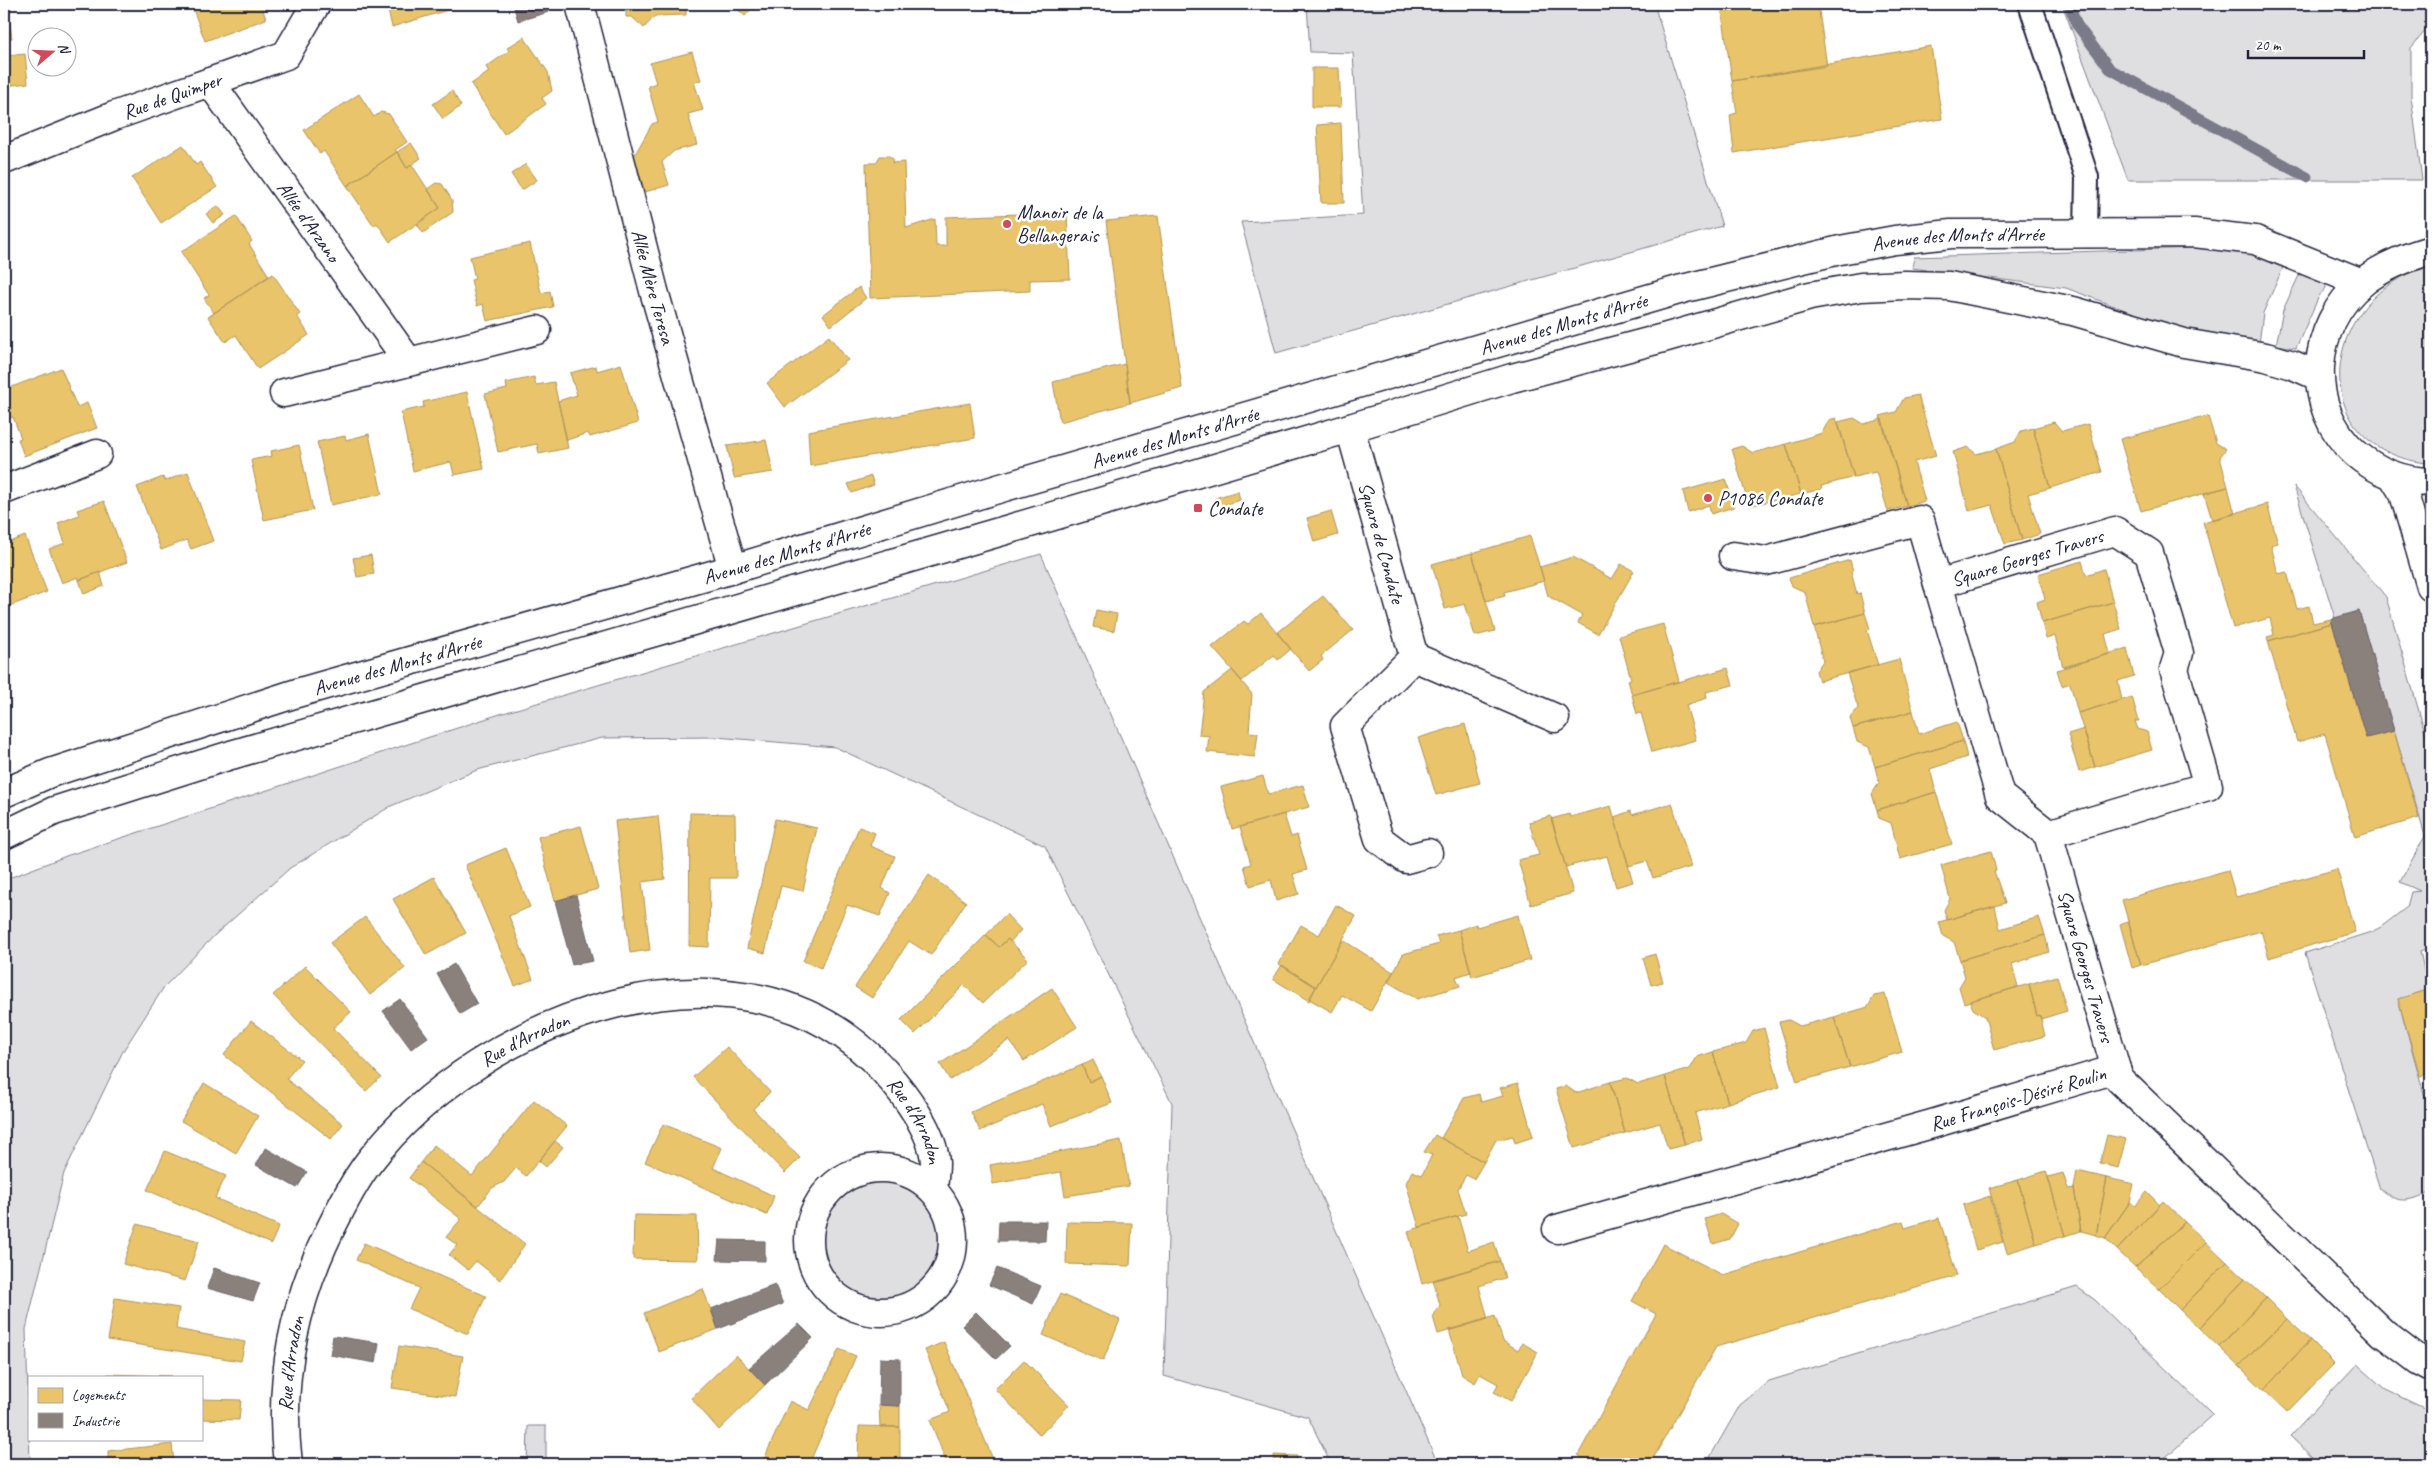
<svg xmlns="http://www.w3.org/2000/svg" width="2435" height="1468" font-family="Caveat,sans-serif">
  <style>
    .green { fill: #dfdfe2; stroke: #80808e }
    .homes { fill: #e9c46a; stroke: #ad935c }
    .industry { fill: #8a817c; stroke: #6b6468 }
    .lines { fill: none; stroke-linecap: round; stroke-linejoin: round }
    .stream { stroke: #7a7a88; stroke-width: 11 }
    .lane-casing { stroke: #22223b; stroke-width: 26 }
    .street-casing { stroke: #22223b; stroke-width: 31 }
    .secondary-casing { stroke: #22223b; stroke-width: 31 }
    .lane { stroke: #fff; stroke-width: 22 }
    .street { stroke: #fff; stroke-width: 28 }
    .secondary { stroke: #fff; stroke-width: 28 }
    .poi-dot { fill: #d1495b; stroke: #fff; stroke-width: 2 }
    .labels { text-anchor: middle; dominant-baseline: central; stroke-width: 5; stroke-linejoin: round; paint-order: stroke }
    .street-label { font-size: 20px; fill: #22223b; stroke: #fff }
    .poi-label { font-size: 20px; fill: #22223b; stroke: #fff; text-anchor: start }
  </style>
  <rect width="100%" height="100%" fill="#fff"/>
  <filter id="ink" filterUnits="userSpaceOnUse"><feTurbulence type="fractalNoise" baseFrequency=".02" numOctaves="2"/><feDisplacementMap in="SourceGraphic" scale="10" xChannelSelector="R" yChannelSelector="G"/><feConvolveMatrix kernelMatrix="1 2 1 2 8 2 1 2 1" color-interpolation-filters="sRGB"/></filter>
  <g filter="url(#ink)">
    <path class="green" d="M1307,4H1654L1722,226L1276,353L1241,222L1363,215L1353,53L1310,52Z
      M2062,4H2431V24L2411,48V96L2422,180H2128Z
      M2195,248L2254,249L2285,263L2263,313L2259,344L2216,339L2165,325L2066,288L1912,268L1914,257Z
      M2431,267V463H2426C2299,447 2322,290 2431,267Z
      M2301,271L2325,282L2326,288L2319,296L2296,348L2276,345L2283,310Z
      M2294,486L2386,597L2431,753V888L2429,889H2431V947L2420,951L2428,990L2398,999L2431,1119V1193C2408,1200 2400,1206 2380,1189L2305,953L2371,932L2381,927L2407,907L2411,892L2420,891L2400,882L2425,836L2359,611L2335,618Z
      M1041,554L1438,1464H1331L1308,1417L1164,1376L1172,1103L1045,846L835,747L716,737L602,738L477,770L391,806L290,868L216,934L164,987L123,1051L64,1173L26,1329L30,1464H8L4,1452V880L66,856L500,714Z
      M809 1240a72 72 0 1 1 144 0a72 72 0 1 1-144 0Z
      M2077,1287L2095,1300L2213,1415L2158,1464H1706L1740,1405L1769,1381Z
      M2357,1364L2386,1390L2428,1410L2431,1422V1464H2319L2290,1436Z
      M528,1426H546V1464H527Z"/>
    <path class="homes" d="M4,4H7L12,38L4,39Z
      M191,4H261L266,19L205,41Z
      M381,4H450L451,9L392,27L387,6L382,7Z
      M626,4H686V15L655,16L644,28L632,17H626Z
      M732,4H755L745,16Z
      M1721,4H1818L1827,66L1732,81Z
      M524,37L548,72L552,91L542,98L546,104L504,134L471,84L489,72L486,67L509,51L507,48Z
      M1931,46L1942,119L1734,153L1730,115L1737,113L1732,81Z
      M692,52L701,80L694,82L703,110L688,114L697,145L674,151L662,162L669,185L645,192L634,156L652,124L658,122L648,86L656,83L650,63Z
      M25,54L28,83L6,86L4,56Z
      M1312,68H1339L1341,107H1312Z
      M452,91L461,106L443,119L433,104Z
      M359,94L374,117L381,112L389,114L407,142L395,150L397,152L347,186L324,151L320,154L304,130Z
      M1341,123L1344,203H1321L1317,125Z
      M411,143L421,158L407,168L397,152Z
      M183,145L196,165L200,162L217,187L161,223L132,178Z
      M397,152L407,168L412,165L440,208L390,242L377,223L374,226L347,186Z
      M880,156H889L893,159L892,163L904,162L906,228L935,219L936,246H946V217L1067,212L1070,279L1030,280V291L870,298L866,163H876Z
      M526,164L537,180L522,190L511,174Z
      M436,183L442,184L452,200L453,212L423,233L417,224L440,208L427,189Z
      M218,206L225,215L213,223L206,214Z
      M236,216L252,241L249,244L269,276L214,313L204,298L209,295L181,252Z
      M1158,216L1182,388L1130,403L1106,221Z
      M530,243L541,293L550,291L553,307L487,321L483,304L477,306L471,280L475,279L470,257Z
      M273,274L300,314L297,316L309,335L258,369L236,335L225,342L208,317Z
      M859,287L866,298L831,326L823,315Z
      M829,336L848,360L785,407L767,383Z
      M621,364L638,423L590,437L588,433L567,440L558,401L577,395L570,373L596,366L597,371Z
      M1125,364L1130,403L1060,422L1053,382Z
      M61,368L77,407L87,403L97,428L24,456L18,439L21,438L13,417L9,418L4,405V390Z
      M534,377L536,385L554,382L568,448L539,454L537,444L498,452L485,394L507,389L506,383Z
      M467,392L484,469L454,475L451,462L413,471L401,412L424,407L423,402Z
      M1918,395L1936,456L1914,462L1925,501L1907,506L1880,416L1896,412L1904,398Z
      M970,403L975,438L810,466L808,431Z
      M2208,416L2216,443L2226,449L2220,457L2228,487L2141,511L2120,439Z
      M1836,418L1854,477L1821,486L1822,489L1801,494L1786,444L1822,433L1829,420Z
      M1854,418L1864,424L1882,419L1907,506L1888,511L1876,472L1854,477L1838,422Z
      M2054,422L2062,431L2088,424L2102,472L2050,488L2033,428Z
      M2033,428L2050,488L2028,494L2040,534L2022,540L1996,449L2015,442L2021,431Z
      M369,434L382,494L331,505L317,442L345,436L346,440Z
      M766,440L773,472L734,478L727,446Z
      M1786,444L1801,494L1749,506L1732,449L1742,446L1753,453Z
      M299,445L313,510L264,520L251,460L272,456L271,451Z
      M1968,447L1976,454L1996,449L2022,540L2005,544L1992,505L1969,511L1953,452Z
      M188,472L213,541L191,549L187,540L161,550L137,487L163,477L165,481Z
      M871,476L874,485L852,493L848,484Z
      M1726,479L1734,507L1711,514L1709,505L1688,512L1683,491Z
      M2228,487L2235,514L2212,520L2204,493Z
      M1238,491L1240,500L1217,507L1215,498Z
      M104,501L127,562L79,580L78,577L62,583L49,549L65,543L58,523L79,515L77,510Z
      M2267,504L2278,543L2271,545L2278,574L2287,572L2297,609L2309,606L2313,623L2331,619L2332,623L2268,641L2267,637L2274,635L2270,618L2233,628L2203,522Z
      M1331,511L1338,535L1314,542L1307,518Z
      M25,536L47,592L4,608V544Z
      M1530,536L1544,581L1504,592L1505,596L1486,601L1472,553Z
      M1472,553L1495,631L1475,636L1465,604L1445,609L1432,564Z
      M371,555L374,574L357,577L353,558Z
      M1573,557L1612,579L1621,564L1634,571L1598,634L1578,623L1582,615L1548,596L1540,567Z
      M1850,560L1853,571L1851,572L1857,594L1860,593L1865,613L1814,627L1805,592L1792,586L1789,578Z
      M2082,561L2086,575L2104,569L2113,602L2042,623L2037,602L2045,599L2038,574Z
      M100,572L104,586L84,594L79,580Z
      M1323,596L1353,630L1321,656L1323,660L1309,671L1277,633Z
      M2113,602L2121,629L2105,634L2110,654L2063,667L2055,636L2046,639L2042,623Z
      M1096,610L1117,614L1114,631L1093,627Z
      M1261,613L1291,649L1278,660L1274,655L1242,681L1212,647L1244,621L1248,624Z
      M1865,613L1870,629L1867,630L1878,665L1819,681L1816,671L1823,661L1814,627Z
      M2332,623L2366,738L2394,731L2419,818L2355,837L2325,734L2297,742L2268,641Z
      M1663,624L1679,681L1632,695L1628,680L1631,679L1619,636Z
      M2127,648L2134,676L2118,681L2122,700L2078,713L2070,683L2062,686L2057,670Z
      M1899,659L1913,711L1853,728L1850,718L1858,708L1847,673Z
      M1728,668L1733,685L1706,692L1707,698L1686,705L1696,740L1652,752L1641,713L1637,714L1632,695Z
      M1232,670L1252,694L1249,732L1258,733L1255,757L1207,752L1209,736L1199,735L1204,692Z
      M2132,697L2139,721H2135L2138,729L2147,732L2152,750L2095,767L2078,713Z
      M1913,711L1919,734L1957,722L1963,741L1875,767L1869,747L1857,742L1853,728Z
      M1465,724L1480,783L1436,795L1418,738Z
      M2084,729L2095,767L2079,772L2068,734Z
      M1963,741L1967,757L1930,769L1936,792L1877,810L1872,794L1879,783L1875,767Z
      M1263,776L1268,794L1303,785L1309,807L1232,829L1221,787Z
      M1936,792L1952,844L1900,859L1891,823L1879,818L1877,810Z
      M1672,803L1691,867L1653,878L1647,861L1629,866L1614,817L1631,811L1632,815Z
      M1611,806L1633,882L1616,887L1607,856L1566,867L1551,819L1569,814L1570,817Z
      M690,813L735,814L736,878H710L709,947L689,946Z
      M1284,814L1291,837L1297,835L1307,870L1293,874L1299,894L1276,901L1271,880L1250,886L1244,866L1251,864L1240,827Z
      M658,816L665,879L642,882L650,950L630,953L615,821Z
      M1551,816L1573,893L1531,905L1518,860L1539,855L1529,822Z
      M775,819L817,828L803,891L781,886L765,953L747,948Z
      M581,826L598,889L555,901L538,837Z
      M859,827L875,833L870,846L895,856L882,888L890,893L880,916L847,905L821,968L803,961Z
      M506,848L530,907L509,916L533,979L515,986L465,865Z
      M1991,851L1996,870L1994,871L2005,903L1947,920L1944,910L1950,899L1941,865Z
      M2337,869L2355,932L2269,958L2261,931L2141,965L2122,900L2228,870L2236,897Z
      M929,875L966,902L931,955L909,941L872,998L855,987Z
      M434,877L466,933L426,955L393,899Z
      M1336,905L1356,916L1316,987L1279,964L1301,925L1319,935Z
      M1995,906L2000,929L2039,917L2045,935L1960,960L1954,942L1943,936L1939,922Z
      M1006,914L1021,930L1010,942L1008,939L999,947L986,935Z
      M1518,915L1530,960L1472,977L1459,930L1476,924L1477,927Z
      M365,917L405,968L370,995L330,943Z
      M2128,921L2141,965L2132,968L2120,924Z
      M1459,930L1471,972L1456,977L1460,986L1417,999L1388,982L1403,954L1439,944L1436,936Z
      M986,935L999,947L1008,939L1028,959L983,1003L964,985L915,1034L901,1020Z
      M2045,935L2049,952L2012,964L2018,987L1964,1003L1959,987L1965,977L1960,960Z
      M1343,940L1393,972L1371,1011L1342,995L1332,1012L1309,999Z
      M1655,954L1663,982L1651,985L1643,958Z
      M1282,965L1316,987L1309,1001L1273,979Z
      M305,966L351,1012L333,1028L381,1077L366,1091L273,995Z
      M2057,976L2067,1011L2041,1019L2040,1015L2037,1016L2029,984Z
      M2029,984L2037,1016L2040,1015L2045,1036L1994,1050L1985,1017L1973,1009L1970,1001Z
      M1052,988L1077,1027L1024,1061L1009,1040L950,1080L940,1064Z
      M2431,989V1073L2420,1076L2398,999Z
      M1885,994L1902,1052L1850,1067L1834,1017L1868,1007L1874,996Z
      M1834,1017L1850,1067L1797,1082L1779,1022L1789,1020L1800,1026Z
      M251,1021L302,1060L286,1079L343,1124L331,1139L224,1055Z
      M1764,1028L1780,1087L1728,1103L1713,1052L1746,1043L1753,1031Z
      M727,1047L770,1092L753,1109L800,1158L785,1173L693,1077Z
      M1713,1052L1728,1103L1695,1113L1702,1139L1685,1145L1665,1076L1690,1069L1697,1057Z
      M1093,1060L1101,1076L1089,1082L1082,1065Z
      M1082,1065L1089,1082L1101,1076L1112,1103L1051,1126L1042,1104L980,1131L971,1112Z
      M1665,1076L1685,1145L1668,1149L1660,1123L1625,1133L1610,1082L1627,1078L1638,1084Z
      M1610,1082L1625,1133L1574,1148L1556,1089L1566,1086L1576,1093Z
      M204,1083L258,1116L236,1153L181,1121Z
      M1518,1083L1533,1137L1515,1143L1513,1136L1496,1140L1484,1162L1441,1138L1464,1098L1479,1094L1481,1102L1503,1096L1500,1088Z
      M534,1100L567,1126L526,1176L516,1168L504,1182L492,1188L478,1206L421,1162L434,1145L472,1176Z
      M663,1124L722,1148L713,1168L774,1196L767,1215L645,1162Z
      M1435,1135L1484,1162L1474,1179L1466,1175L1458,1189L1466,1214L1419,1227L1406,1183L1412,1171L1422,1175L1432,1155L1424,1152Z
      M2107,1135L2126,1139L2118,1168L2100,1163Z
      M1121,1140L1129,1186L1065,1196L1061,1172L993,1184L990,1165Z
      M555,1141L563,1147L546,1167L539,1161Z
      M165,1151L226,1176L215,1198L279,1226L271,1244L147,1190Z
      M421,1162L525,1244L500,1280L476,1261L468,1270L449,1255L457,1245L446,1237L461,1219L409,1178Z
      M2046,1171L2065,1236L2036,1244L2018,1180Z
      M2077,1171L2107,1178L2096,1235L2081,1231L2074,1188Z
      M2063,1173L2068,1189L2074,1188L2081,1231L2065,1236L2048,1177Z
      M2107,1178L2134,1184L2130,1202L2105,1238L2096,1235Z
      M2018,1180L2036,1244L2007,1253L1989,1188Z
      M2147,1192L2160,1205L2117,1250L2105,1238L2130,1202L2135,1206Z
      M1990,1196L2003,1242L1976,1250L1963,1205Z
      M2163,1201L2185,1222L2135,1267L2117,1250Z
      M1721,1214L1738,1224L1730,1239L1713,1244L1705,1219Z
      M634,1215L697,1216L698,1260L633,1259Z
      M1458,1216L1468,1251L1494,1242L1500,1261L1422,1284L1408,1231Z
      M1939,1218L1957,1276L1716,1347L1650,1464H1583L1586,1460L1578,1455L1656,1314L1632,1301L1663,1244L1723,1275L1903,1221L1905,1228Z
      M1067,1222L1132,1223L1130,1266L1066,1264Z
      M2185,1222L2206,1242L2159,1289L2135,1267Z
      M137,1224L199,1241L185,1281L123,1264Z
      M2206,1242L2227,1262L2180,1310L2159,1289Z
      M364,1243L486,1296L468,1334L409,1309L419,1288L356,1260Z
      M1500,1261L1505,1278L1479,1286L1488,1319L1438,1334L1433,1317L1440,1305L1433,1280Z
      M2227,1262L2245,1279L2199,1328L2180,1310Z
      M2245,1279L2266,1298L2219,1347L2199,1328Z
      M703,1289L718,1329L659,1352L644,1313Z
      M1060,1294L1120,1320L1103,1361L1043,1335Z
      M115,1298L179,1308L176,1329L245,1342L241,1361L108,1340Z
      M2266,1298L2287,1319L2239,1366L2219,1347Z
      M1495,1316L1503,1341L1518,1350L1522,1343L1538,1352L1511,1401L1494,1392L1498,1384L1480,1374L1475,1383L1462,1375L1449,1330Z
      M2287,1319L2310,1340L2264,1390L2239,1366Z
      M2310,1340L2334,1364L2287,1412L2264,1390Z
      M944,1342L995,1464H947L930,1420L950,1412L925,1350Z
      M399,1346L463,1356L455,1397L392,1388Z
      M839,1349L856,1356L809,1464H775L764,1459L790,1401L809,1410Z
      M736,1355L765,1385L719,1430L691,1398Z
      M1024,1360L1069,1405L1040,1435L995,1389Z
      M108,1374L172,1376L108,1377Z
      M201,1399L241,1400L239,1420L201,1419Z
      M879,1405L900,1406V1427H880Z
      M859,1426L900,1427V1464H858Z
      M172,1444L174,1464H108V1451Z
      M1274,1455L1297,1456V1464H1274Z"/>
    <path class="industry" d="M513,4H547L549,12L518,21Z
      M2359,611L2394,731L2366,738L2331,619Z
      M576,895L593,961L572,965L555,901Z
      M454,964L477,1004L460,1014L437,974Z
      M400,999L428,1037L411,1049L383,1011Z
      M266,1148L307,1172L297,1188L256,1165Z
      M999,1221H1046L1045,1241H998Z
      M719,1240L765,1241V1261L717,1260Z
      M214,1268L260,1283L253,1301L207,1288Z
      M997,1268L1041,1286L1033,1304L989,1285Z
      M775,1285L783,1304L718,1329L711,1309Z
      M976,1312L1010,1346L996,1359L962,1326Z
      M799,1324L813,1338L765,1385L749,1368Z
      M333,1336L379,1343L376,1363L330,1355Z
      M880,1358L900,1359V1406L879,1405Z"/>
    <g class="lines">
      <path class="stream" d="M2069,4L2077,25L2110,69L2307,177"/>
      <g class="lane-casing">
        <path id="lane" d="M2030,4L2087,177L2086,234"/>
      </g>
      <g class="street-casing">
        <g id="street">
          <path id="s1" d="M580,4L654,291L733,569"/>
          <path id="s2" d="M210,82L408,361"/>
          <path id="s3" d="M4,160L114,116L286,55L316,4"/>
          <path d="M284,393L537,330"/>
          <path id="s4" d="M1350,428L1414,657"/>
          <path d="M4,490L97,454"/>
          <path d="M1733,556L1766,561L1920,520L1938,584"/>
          <path d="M1414,657L1345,726L1379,839L1406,859L1428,853"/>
          <path d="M1414,657L1555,718"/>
          <path id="s5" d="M2048,834L2000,796L1938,584L2115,531L2149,553L2179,653L2174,669L2208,786L2048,834L2116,1069"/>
          <circle cx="881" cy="1240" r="72"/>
          <path id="s6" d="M1557,1229L1932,1124L2116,1069L2119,1079L2384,1334L2418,1360L2431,1367"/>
          <path id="s7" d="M288,1464C277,1377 296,1294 337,1216C346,1198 356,1179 369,1162C479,1018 744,914 885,1072C905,1094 934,1133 935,1163C935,1171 934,1180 933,1189"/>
        </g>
      </g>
      <g class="secondary-casing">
        <g id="secondary">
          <path d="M2431,250C2407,257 2383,266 2363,282C2310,325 2304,407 2355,453C2376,471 2403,482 2431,482"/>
          <path d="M2393,476L2404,494L2431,587"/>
          <path id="s8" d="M4,793L50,773L297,693L733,569L1001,488L1682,289L1840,250L1895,240L1951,234L2194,233L2255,240L2362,283"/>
          <path d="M4,835L54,811L231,755L1006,530L1350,428L1512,378L1667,337L1810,296L1861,287L1905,285L1949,286L2073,311L2184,343L2266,357L2293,365L2318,376"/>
        </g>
      </g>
      <use href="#lane" class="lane"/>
      <use href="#street" class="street"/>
      <use href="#secondary" class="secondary"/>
    </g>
  </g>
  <g class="poi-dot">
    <circle cx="1007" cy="224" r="5"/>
    <circle cx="1708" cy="498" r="5"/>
    <rect x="1193" y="503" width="10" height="10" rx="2.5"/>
  </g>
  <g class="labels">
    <g class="street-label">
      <text stroke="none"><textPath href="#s3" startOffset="180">Rue de Quimper</textPath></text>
      <text stroke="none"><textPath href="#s2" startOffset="171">Allée d'Arzano</textPath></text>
      <text stroke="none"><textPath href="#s8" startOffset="2034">Avenue des Monts d'Arrée</textPath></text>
      <text stroke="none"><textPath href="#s1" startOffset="292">Allée Mère Teresa</textPath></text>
      <text stroke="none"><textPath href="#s8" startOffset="1629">Avenue des Monts d'Arrée</textPath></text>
      <text stroke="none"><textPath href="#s8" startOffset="1224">Avenue des Monts d'Arrée</textPath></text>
      <text stroke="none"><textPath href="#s4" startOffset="119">Square de Condate</textPath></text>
      <text stroke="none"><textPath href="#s8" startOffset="819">Avenue des Monts d'Arrée</textPath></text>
      <text stroke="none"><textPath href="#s5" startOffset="375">Square Georges Travers</textPath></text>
      <text stroke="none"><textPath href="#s8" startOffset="414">Avenue des Monts d'Arrée</textPath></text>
      <text stroke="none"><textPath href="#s5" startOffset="1055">Square Georges Travers</textPath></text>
      <text stroke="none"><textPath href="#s7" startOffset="520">Rue d'Arradon</textPath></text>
      <text stroke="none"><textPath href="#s6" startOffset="479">Rue François-Désiré Roulin</textPath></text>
      <text stroke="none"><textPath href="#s7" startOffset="969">Rue d'Arradon</textPath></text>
      <text stroke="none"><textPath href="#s7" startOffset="101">Rue d'Arradon</textPath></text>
    </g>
    <g class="poi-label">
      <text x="1017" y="212">Manoir de la<tspan x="1017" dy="23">Bellangerais</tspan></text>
      <text x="1718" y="498">P1086 Condate</text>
      <text x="1208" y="508">Condate</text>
    </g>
  </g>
  <rect width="2435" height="1468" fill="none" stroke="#fff" stroke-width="20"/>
  <rect x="10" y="10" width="2415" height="1448" fill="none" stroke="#22223b" stroke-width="2" filter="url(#ink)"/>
  <rect x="28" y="1376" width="175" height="65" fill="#ffffff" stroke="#a7a7b1"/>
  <rect x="38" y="1388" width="25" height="15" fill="#e9c46a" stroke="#a7a7b1"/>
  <text x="72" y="1400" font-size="15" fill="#22223b">Logements</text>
  <rect x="38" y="1413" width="25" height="15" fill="#8a817c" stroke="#a7a7b1"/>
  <text x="72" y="1426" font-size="15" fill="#22223b">Industrie</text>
  <g transform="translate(52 52) rotate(71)"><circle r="24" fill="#ffffff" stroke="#a7a7b1"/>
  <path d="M0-4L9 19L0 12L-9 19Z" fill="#d1495b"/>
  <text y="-8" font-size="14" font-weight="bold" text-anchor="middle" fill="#22223b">N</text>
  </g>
  <path d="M2248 50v8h116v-8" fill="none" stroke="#22223b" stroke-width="2.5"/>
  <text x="2255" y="50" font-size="15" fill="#22223b" stroke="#ffffff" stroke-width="4" paint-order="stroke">20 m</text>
</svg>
